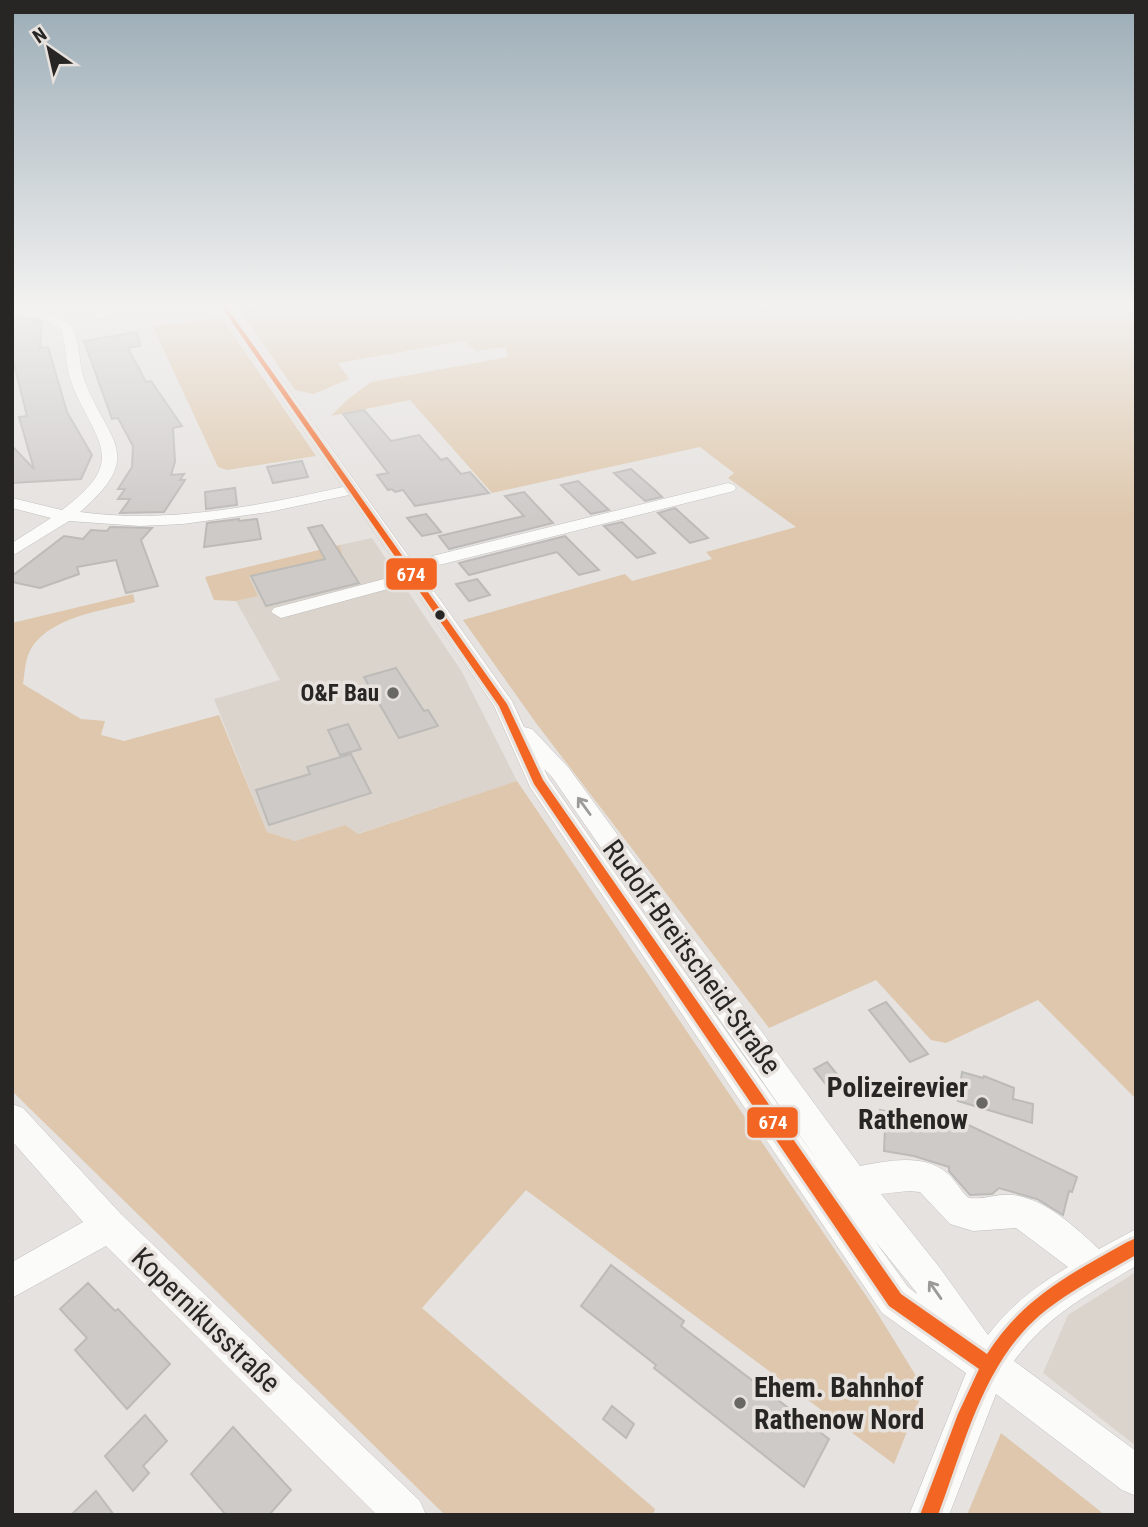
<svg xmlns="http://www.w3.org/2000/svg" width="1148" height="1527" font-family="'Roboto Condensed',sans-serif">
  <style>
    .built { fill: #dbd4cc }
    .green { fill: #dec7ac }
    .building { fill: #cdcac8; stroke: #bdbbb8; stroke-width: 2 }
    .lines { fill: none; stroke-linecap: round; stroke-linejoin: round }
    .minor-casing { stroke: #c0bebc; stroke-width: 1 }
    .minor { fill: #fbfbfa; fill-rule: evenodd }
    .bus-1-casing { stroke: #e7e2dd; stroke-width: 6 }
    .bus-1 { fill: #f26522; fill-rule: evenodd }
    .oneway { stroke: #9c9b9a }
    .bus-dot { fill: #282624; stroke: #e7e2dd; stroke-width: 2.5 }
    .poi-dot { fill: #6a6865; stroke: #e7e2dd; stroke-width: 2.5 }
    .labels { text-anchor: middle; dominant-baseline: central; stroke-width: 7; stroke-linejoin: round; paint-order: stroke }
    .poi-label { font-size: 23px; font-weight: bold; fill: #282624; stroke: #e7e2dd; text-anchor: end }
    .near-street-label { font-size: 28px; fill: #282624; stroke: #e7e2dd }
    .near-poi-label { font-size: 28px; font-weight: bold; fill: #282624; stroke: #e7e2dd; text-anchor: end }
    .line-badge { stroke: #e7e2dd; stroke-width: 2.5 }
    .badge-label { font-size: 19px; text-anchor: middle; font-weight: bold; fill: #fff }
  </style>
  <rect width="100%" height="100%" fill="#e5e2df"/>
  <path class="built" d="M372,538L462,672L517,781L357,834L345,825L295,841L267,832L214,699L280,680L236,601L258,596L249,577L342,554L340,545Z
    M1136,1272V1446L1043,1373L1068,1315Z"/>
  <path class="green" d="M236,305H1136V1099L1038,1000L946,1043L931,1040L876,980L769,1028L536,723L463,620L625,574L632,581L712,559L706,552L796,527L728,478L734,473L700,447L492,493L410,400L331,416L348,399L371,382L508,357L506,347L476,351L464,341L338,363L349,379L314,394L295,390Z
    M222,318L316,456L227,470L218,467L153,327Z
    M340,545L342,554L249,577L258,596L236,601L214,600L205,577Z
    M133,594L135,602C102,611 53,616 32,647C25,658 25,671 23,684L81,719L105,721L101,735L124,741L219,715L267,832L295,841L345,825L358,834L517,781L873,1306L924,1389L894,1464L526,1190L422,1308L655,1509L653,1515H445L12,1091V623Z
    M1001,1433L1105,1515H967Z"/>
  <path class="building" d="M24,318L42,321L40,348L48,347L67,412L92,455L81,479L12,483V446L34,469L19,417L27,416L12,356V319Z
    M137,332L140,346L128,348L146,382L151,381L182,426L173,428L175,462L171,475L184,474L180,480H185L164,512L120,513L130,499H118L125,489H118L132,467L133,446L118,418L112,419L84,341Z
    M364,410L391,441L419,435L441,460L447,458L461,474L470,472L489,493L415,506L403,490L395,492L392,489L388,490L377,475L388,473L343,414Z
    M302,461L308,477L273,483L267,467Z
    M631,469L656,491L662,497L645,501L614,473Z
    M578,481L609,510L591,514L561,485Z
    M235,488L237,505L206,509L205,492Z
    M524,492L553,523L449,549L439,536L524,516L505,496Z
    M675,508L708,538L690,543L658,513Z
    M426,514L441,532L422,536L407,518Z
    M239,519V521L257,519L261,539L204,547L207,523Z
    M622,522L624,524L655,553L637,558L604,526Z
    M322,525L359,583L266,606L251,576L325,559L308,528Z
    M110,527L152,528L141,540L158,586L126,593L116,560L77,567L79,574L40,588L12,582V576L64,536L83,539L91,530L107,531Z
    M565,536L599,570L579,575L557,552L469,575L459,563Z
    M477,579L490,595L469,601L456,584Z
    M396,668L424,711L428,710L438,726L399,738L364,677Z
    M348,724L361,749L340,755L328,730Z
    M351,754L371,793L269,825L256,790L310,774L307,767Z
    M886,1002L928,1054L910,1062L869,1010Z
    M827,1062L840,1078L827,1086L814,1069Z
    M962,1072L983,1078L984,1076L1014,1088L1013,1099L1033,1104L1032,1123L958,1101Z
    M880,1110L955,1124L956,1119L1077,1177L1072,1192L1069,1191L1063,1215L1037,1199L999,1188L992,1194L970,1195L949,1171V1167L914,1156L884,1151L885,1129H880Z
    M611,1265L684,1321L681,1326L829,1439L804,1487L654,1368L656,1365L581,1306Z
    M88,1283L115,1311L118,1309L170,1364L127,1409L75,1350L87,1338L60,1309Z
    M612,1406L634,1424L626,1438L603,1419Z
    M145,1415L167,1441L143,1466L149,1473L133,1491L105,1456Z
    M233,1427L291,1490L269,1515H226L191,1474Z
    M96,1491L114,1515H71Z"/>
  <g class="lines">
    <g class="minor-casing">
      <path id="minor" d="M12,305L52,313L71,324C81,342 78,363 85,382C109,443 146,455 80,512C168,524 258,506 343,487L216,305H228L412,561L728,483L734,485L736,488L734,491L419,570L512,701L524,727L532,729L568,767L860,1166C888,1161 923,1153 947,1173C956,1180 960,1191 969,1198C984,1200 998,1193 1012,1195C1045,1198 1076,1228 1099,1249L1136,1229V1266C1087,1295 1048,1315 1014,1361L1136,1451V1496L1122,1490L996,1394L949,1515H909L966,1373L882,1313L530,787L494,706L410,583L281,618L271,612L274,608L403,574L349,495L269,512L183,524L140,526L69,521L12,556V543L51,518L12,508V498L62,510C128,461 98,445 73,387C65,368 67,348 61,329L44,319L12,313ZM544,769L552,777L821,1166L549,779ZM909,1191L920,1192L950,1224L973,1231L1016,1228L1068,1267C1036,1286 1011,1305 988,1335L940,1268L881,1194ZM875,1241L916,1292L917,1294L908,1287Z
        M99,305H111L113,309L105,318H97L95,315L101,308Z
        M12,1104L23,1108L121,1214L420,1501L426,1515H377L106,1246L12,1298V1262L83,1222L12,1141Z"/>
    </g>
    <use href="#minor" class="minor"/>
    <g class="bus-1-casing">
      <path id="bus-1" d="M220,305H225L507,704L543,780L901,1294L987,1354C1016,1309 1051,1285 1097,1259C1110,1252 1122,1244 1136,1238V1255C1103,1274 1069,1291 1040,1315C982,1365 964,1447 938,1515H920L958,1414L979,1369L889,1306L534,784L499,706Z"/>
    </g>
    <use href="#bus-1" class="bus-1"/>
  </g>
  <defs><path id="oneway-shaft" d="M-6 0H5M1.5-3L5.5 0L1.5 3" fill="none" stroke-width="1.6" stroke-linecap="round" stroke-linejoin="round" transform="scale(1.75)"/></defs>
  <g class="oneway">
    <use href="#oneway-shaft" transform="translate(584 806) rotate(-126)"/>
    <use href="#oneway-shaft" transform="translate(935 1290) rotate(-125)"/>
  </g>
  <linearGradient id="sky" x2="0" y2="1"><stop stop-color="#9bacb6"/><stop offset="0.59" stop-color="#f3f2f1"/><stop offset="1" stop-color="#f3f2f1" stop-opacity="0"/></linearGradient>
  <rect width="1148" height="519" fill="url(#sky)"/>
  <circle class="bus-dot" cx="440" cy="615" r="6"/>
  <g class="poi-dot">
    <circle cx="393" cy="693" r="7"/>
    <circle cx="982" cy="1103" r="7"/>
    <circle cx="740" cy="1403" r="7"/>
  </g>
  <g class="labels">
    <g class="poi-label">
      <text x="379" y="693">O&amp;F Bau</text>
    </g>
    <g class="near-street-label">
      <text transform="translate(692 957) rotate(54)">Rudolf-Breitscheid-Straße</text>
      <text transform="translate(206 1320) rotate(44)">Kopernikusstraße</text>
    </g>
    <g class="near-poi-label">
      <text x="968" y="1087">Polizeirevier<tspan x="968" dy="32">Rathenow</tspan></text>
      <text x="754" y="1387" text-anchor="start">Ehem. Bahnhof<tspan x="754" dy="32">Rathenow Nord</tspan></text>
    </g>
  </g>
  <g class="line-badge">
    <rect x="385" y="557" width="53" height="34" rx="7" fill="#f26522"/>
    <rect x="746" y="1106" width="53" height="33" rx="7" fill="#f26522"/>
  </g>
  <g class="badge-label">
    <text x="411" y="581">674</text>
    <text x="773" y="1129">674</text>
  </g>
  <rect width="1148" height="1527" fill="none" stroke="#282624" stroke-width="28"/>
  <g transform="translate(49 49) rotate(326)" stroke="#e7e2dd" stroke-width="5" paint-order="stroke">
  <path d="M0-5L12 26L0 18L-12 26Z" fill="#282624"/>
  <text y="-10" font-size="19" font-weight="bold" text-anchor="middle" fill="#282624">N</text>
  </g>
</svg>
